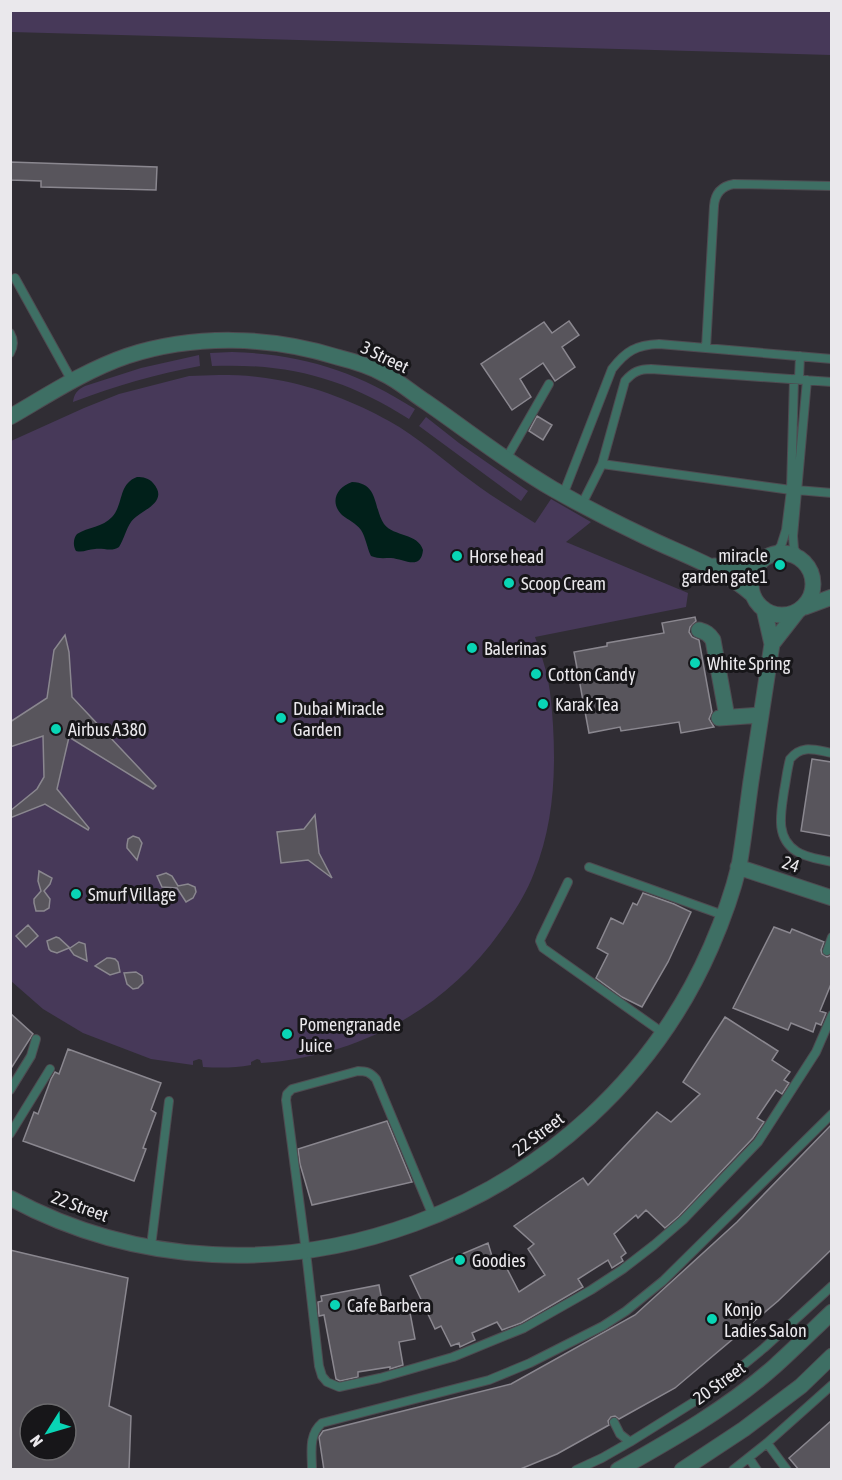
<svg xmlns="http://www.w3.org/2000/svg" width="842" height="1480" font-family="'Asap Condensed',sans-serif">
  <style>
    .green { fill: #473959 }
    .water { fill: #01201a }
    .building { fill: #58555c; stroke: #8a878f; stroke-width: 1.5; fill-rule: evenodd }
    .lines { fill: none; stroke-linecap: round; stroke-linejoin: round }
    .service-casing { stroke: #4e4b51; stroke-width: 10 }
    .minor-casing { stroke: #4e4b51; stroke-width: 17 }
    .service { stroke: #3e6f64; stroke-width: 8 }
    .minor { stroke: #3e6f64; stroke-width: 15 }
    .poi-dot { fill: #09d5b5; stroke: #171619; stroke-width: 2 }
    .labels { text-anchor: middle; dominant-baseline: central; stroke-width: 6; stroke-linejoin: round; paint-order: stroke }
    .street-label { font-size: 18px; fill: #eae8ec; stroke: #171619 }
    .poi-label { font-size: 18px; fill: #eae8ec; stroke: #171619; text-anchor: start }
  </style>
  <rect width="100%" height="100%" fill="#302d34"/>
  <path class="green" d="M11,10L831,11V55L11,32Z
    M232,352C302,354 356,371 415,409L409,419C344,378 288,363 212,366L210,353Z
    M199,355L200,366C156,374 115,386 73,402C74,394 77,390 85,386L141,368Z
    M219,375C239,375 258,376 278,380C314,386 357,403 389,421C418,437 443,460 470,480C491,496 513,509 535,523L551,499L591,522L566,542L688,593L686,607L535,637C540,651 545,665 548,680C551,695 552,711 553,725C556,776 553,826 534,873C526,894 513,914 500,932C445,1010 356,1057 261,1063L260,1060L257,1059L251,1062V1065C235,1068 219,1068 203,1067L202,1060L199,1059L193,1061V1065L151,1059L83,1033L43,1009L11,981V441L84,408L119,394L189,376Z
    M426,417L459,443L528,491L521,501L419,426Z"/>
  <path class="water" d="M137,477C143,477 149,478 153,483C171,503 138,511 131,522C126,529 124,539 119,547C112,552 104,548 95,549C88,549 83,553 76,551C73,546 73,539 77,534C88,527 103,527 112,517C124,504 118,484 137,477Z
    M352,482C379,483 373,507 384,524C394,537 418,533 423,550C421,571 404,559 391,558C384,558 378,559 371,556C367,548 366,538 361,530C356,523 348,520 342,515C329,502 337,487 352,482Z"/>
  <path class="building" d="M10,162L157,167L156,190L41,187V181L10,180Z
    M569,321L579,335L562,347L575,367L555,381L543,363L520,379L531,397L512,410L481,364L544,322L552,333Z
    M537,416L552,425L543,440L529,431Z
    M695,617L696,621L690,627L689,632L692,637L699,640L712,712L709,719L714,727L681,733L679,722L621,731L620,727L589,733L574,652L607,646V643L664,633L662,623Z
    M65,635L69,652L72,697L156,786L153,789L69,737L57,789L89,828L88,830L45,804L10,818V811L37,789L44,777L43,736L10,747V722L47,698L54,650Z
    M812,759L831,762V836L801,831Z
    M315,815L319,853L332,878L308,860L281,863L277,832L304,829Z
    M133,836L139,838L142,843L137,860L127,848V845L128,839Z
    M39,871L52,878L50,884L44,891L50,899L49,908L44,911H36L34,903V899L41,891L38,881Z
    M166,873L172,876L178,886L188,884L195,887L196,892L193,898L186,902L177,888L162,887L157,876Z
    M643,893L674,904L691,912L668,962L642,1007L622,997L596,978L608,954L597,948L611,918L623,924L633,903L637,905Z
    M28,925L38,936L26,947L16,936Z
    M774,927L790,933L792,929L824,942L821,950L822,954L827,957L831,955V984L820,1011L826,1013L821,1025L816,1023L813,1032L791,1023L788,1030L733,1008Z
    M56,937L59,938L70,948L79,942L85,944L87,961L74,955L69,948L57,953L51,951L49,949L47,941Z
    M107,958H110L115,959L118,962L120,972L110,975L95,966Z
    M136,972L142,976L143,983L138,988L133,989L127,984L124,973Z
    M10,1013L33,1034L10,1070Z
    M725,1017L778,1051L772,1060L790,1072L784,1080L789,1083L782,1094L776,1090L757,1118L764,1122L753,1138L679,1216L665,1228L646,1210L638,1218L636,1215L614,1234L626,1253L621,1257L623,1261L612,1268L608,1260L578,1279L583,1287L521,1323L502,1330L497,1322L472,1333L475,1340L460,1347L459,1343L451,1346L441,1326L435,1329L410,1276L488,1243L494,1263L502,1259L519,1292L545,1275L528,1249L534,1244L514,1226L583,1178L588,1185L657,1112L671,1122L700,1094L683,1082Z
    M68,1049L161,1083L151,1110L156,1113L143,1148L146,1149L134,1181L23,1141L34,1112L38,1114L51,1079L55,1072L59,1074Z
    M387,1121L412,1182L312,1205L300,1164L298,1149Z
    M831,1125V1250L778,1301L675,1388L619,1419L615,1416L611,1417L608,1421L609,1425L557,1454L518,1470H324L319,1437L323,1431L511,1384L635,1315L737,1222Z
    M10,1250L128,1278L109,1406L131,1416L129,1470H10ZM30,1414H66V1450H30Z
    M379,1285L383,1306L408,1302L415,1339L399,1342L403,1365L390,1369V1367L358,1372V1377L340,1381L336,1379L324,1315L319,1316L318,1302L322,1301L321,1296Z
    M831,1421V1470H799L789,1458Z"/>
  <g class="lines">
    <g class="service-casing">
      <path id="service" d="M15,278L72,381
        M10,333C14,340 14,346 10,353
        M706,348L714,206C715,193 722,186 734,184L832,186
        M799,379L800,356
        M506,459L549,384
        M602,464L791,490
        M797,490L832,493
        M563,495L612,369C626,351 636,345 659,344L832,359
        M582,504L602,464L625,381C633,372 639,369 651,369L832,382
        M773,555L781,546L786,530L791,490L794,379
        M801,559L794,549L793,536L807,380
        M832,753C815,750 802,744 790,759C787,770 786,781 784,791C781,813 775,837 796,851C806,858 820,859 832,862
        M589,867L723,915
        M568,882L541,938L540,941L543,948L663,1033
        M827,951L832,937
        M10,1090L31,1056L36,1039
        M10,1134L50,1069
        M433,1216L376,1079C370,1072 366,1071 358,1071L292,1089L287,1094L286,1100L306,1252L319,1366L322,1376L327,1382L339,1387L380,1378L453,1357L524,1328L591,1290L623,1269L654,1245L683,1220L758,1142L816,1052L832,1015
        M151,1246L169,1101
        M614,1422L620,1434L630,1442
        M767,1443L787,1470
        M749,1458L757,1470
        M312,1470C312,1453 308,1435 322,1423L489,1380L530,1363L603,1326L626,1311L663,1281L832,1114
        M576,1470L602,1458L630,1442L713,1390L764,1348L832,1286
        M733,1470L767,1443L832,1385"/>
    </g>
    <g class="minor-casing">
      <path id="minor" d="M10,417C48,395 86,370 127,356C195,334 270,336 337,357C353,361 370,366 384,374C399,381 412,393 426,402C468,431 508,463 553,489C583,506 614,522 646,537C683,555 722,567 753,595
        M751 584a31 31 0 1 1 62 0a31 31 0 1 1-62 0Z
        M714,566L731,568L760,563
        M805,607L832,597
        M699,630C706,632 709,634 713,640L727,717
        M772,644L797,612
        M719,718L761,715
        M738,867L832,898
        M10,1198C268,1337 596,1211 711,947C721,924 733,891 739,866C744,838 747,809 751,781C758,735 765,690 772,644L764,609
        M618,1470C673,1439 728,1408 775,1366C794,1349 813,1330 832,1312
        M682,1470L744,1429L801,1386L832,1356"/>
    </g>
    <use href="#service" class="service"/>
    <use href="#minor" class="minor"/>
  </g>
  <g class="poi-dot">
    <circle cx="457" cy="556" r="6"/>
    <circle cx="780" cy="565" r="6"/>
    <circle cx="509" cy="583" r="6"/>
    <circle cx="472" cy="648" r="6"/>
    <circle cx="695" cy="663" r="6"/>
    <circle cx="536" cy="674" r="6"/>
    <circle cx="543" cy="704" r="6"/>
    <circle cx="281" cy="718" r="6"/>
    <circle cx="56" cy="729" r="6"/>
    <circle cx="76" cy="894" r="6"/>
    <circle cx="287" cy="1034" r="6"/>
    <circle cx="460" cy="1260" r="6"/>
    <circle cx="335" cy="1305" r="6"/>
    <circle cx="712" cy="1319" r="6"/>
  </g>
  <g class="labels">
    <g class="street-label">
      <text transform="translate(385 357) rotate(26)">3 Street</text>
      <text transform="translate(791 864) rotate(18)">24</text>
      <text transform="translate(538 1134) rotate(-37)">22 Street</text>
      <text transform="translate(80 1206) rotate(20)">22 Street</text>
      <text transform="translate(719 1383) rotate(-36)">20 Street</text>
    </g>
    <g class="poi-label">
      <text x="768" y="555" text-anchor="end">miracle<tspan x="768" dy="21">garden gate1</tspan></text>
      <text x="469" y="556">Horse head</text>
      <text x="521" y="583">Scoop Cream</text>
      <text x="484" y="648">Balerinas</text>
      <text x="707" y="663">White Spring</text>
      <text x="548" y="674">Cotton Candy</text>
      <text x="555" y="704">Karak Tea</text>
      <text x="293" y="708">Dubai Miracle<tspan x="293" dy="21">Garden</tspan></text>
      <text x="68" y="729">Airbus A380</text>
      <text x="88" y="894">Smurf Village</text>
      <text x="299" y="1024">Pomengranade<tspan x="299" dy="21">Juice</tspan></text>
      <text x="472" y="1260">Goodies</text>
      <text x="347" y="1305">Cafe Barbera</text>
      <text x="724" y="1309">Konjo<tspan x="724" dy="21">Ladies Salon</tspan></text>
    </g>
  </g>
  <rect width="842" height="1480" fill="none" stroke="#eae8ec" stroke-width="24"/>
  <g transform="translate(48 1432) rotate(233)"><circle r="28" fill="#171619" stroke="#6b6a6d" stroke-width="1.5"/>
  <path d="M0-4.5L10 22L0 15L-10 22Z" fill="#09d5b5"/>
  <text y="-9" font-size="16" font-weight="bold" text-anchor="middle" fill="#eae8ec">N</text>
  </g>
</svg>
